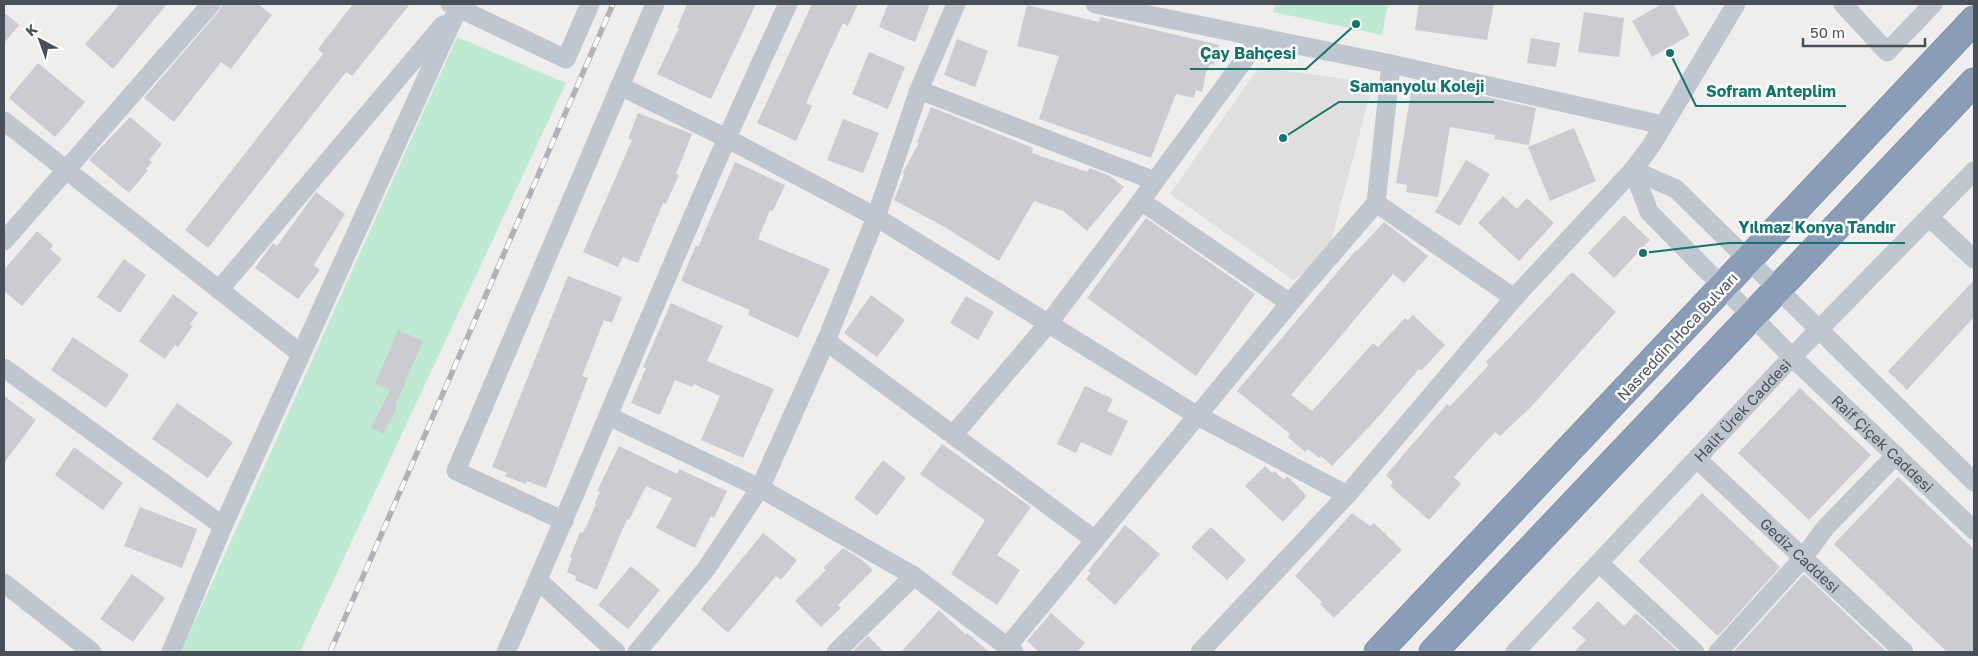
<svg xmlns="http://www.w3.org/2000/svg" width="1978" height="656" font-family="'Golos Text',sans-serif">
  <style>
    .education { fill: #e0dede }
    .green { fill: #bfead2 }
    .building { fill: #caccd1 }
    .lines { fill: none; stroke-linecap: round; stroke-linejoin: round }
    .highway-casing { stroke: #7588a3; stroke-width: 29 }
    .minor { stroke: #bfc7ce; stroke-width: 19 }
    .highway { stroke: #899db7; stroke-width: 28 }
    .rail-casing { stroke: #b0b2b7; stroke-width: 5.5 }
    .rail { stroke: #fff; stroke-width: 4; stroke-dasharray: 11; stroke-linecap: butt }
    .labels { text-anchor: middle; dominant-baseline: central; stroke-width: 5; stroke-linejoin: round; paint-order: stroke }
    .street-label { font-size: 15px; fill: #474f58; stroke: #fff }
    .leader { fill: none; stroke: #0f766e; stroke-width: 2 }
    .callout-dot { fill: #0f766e; stroke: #fff; stroke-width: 2 }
    .callout-label { font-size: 16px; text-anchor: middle; font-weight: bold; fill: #0f766e; stroke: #fff; stroke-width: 5; stroke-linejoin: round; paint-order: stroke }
  </style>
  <rect width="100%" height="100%" fill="#f0eded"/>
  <path class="education" d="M1259,67L1373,83L1327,256L1293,280L1170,194Z"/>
  <path class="green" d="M1276,4H1388L1382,35L1273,12Z
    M457,37L566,83L300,652H181Z"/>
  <path class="building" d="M120,4H167L113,69L85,44Z
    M222,4H258L272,15L231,69L221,62L174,122L144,98L219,11Z
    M353,4H410L352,76L346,72L208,248L185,230L323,54L318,49Z
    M687,4H756L711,99L657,74L679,28H677Z
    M812,4H858L848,26L843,23L806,103L812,106L796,141L757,123Z
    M888,4H930L915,42L879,27Z
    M1419,4H1494L1487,40L1415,30Z
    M1662,4H1673L1690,35L1652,57L1632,21Z
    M1027,5L1099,22L1100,17L1219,45L1214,65L1210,64L1206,73L1202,92L1196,90L1194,98L1176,94L1151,158L1039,119L1059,56L1017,46Z
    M4,12L19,25L4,43Z
    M1584,12L1624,18L1619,57L1578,52Z
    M1531,38L1560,43L1556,67L1527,63Z
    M957,39L988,51L975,87L944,75Z
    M869,52L905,67L888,109L852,94Z
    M38,63L85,102L55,137L9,98Z
    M1413,80L1536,108L1529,145L1494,139L1495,135L1450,127L1438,197L1406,192L1407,185L1396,183Z
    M931,107L1033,148L1032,153L1087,172L1090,168L1110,176L1124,187L1087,231L1063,211L1034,201L999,261L941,225L894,200L904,175L903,172L919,143L917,142Z
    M638,113L692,134L676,174L679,175L666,204L663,203L638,263L623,257L618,267L583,252L632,140L628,139Z
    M130,117L162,144L149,160L152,162L146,169L148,170L129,193L89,160Z
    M843,119L879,133L863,173L827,160Z
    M1574,128L1596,181L1550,201L1528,147Z
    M1466,160L1490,174L1460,226L1435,212Z
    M735,162L785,185L773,211L770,210L758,239L830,269L798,338L748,315L750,310L681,281L696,245L698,247Z
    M316,192L345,214L314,265L320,270L298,299L255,268L273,243L277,246Z
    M1503,196L1517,209L1527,198L1554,223L1519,261L1478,223Z
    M1624,215L1650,240L1614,278L1588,253Z
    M1146,218L1255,294L1196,376L1087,298Z
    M1384,222L1428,256L1404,283L1393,274L1291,395L1312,411L1373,343L1378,347L1405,318L1408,320L1413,315L1445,345L1421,371L1419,369L1380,415L1332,466L1321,456L1319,458L1308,449L1305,452L1288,437L1290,434L1237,391L1356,250L1357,251Z
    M37,231L53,245L50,249L62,259L22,306L4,291V270Z
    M124,259L146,275L120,313L97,297Z
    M1572,272L1616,312L1532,406L1500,436L1495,432L1454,477L1461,484L1429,520L1390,486L1393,482L1386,475L1447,404L1450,406L1489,365L1486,362Z
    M568,276L622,297L612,323L604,320L582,376L588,378L546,488L527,481L526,484L505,476L507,473L492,467Z
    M1974,280V317L1907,390L1888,371Z
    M173,294L198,313L190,324L193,326L178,347L175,345L165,359L139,341Z
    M871,295L905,320L877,357L844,333Z
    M966,296L994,312L978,340L950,323Z
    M671,303L723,326L707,361L774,389L743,458L701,440L720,396L694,384L692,387L675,380L660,415L631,403L646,368L643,367Z
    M398,330L423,341L395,406L397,407L383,434L371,427L390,390L375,384Z
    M73,337L129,375L106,408L51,370Z
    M1085,386L1113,399L1107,411L1128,421L1111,456L1081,442L1076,453L1057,444Z
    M1800,388L1871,455L1809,520L1738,453Z
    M4,396L36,420L4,463Z
    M177,403L233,442L208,478L152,439Z
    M942,444L1031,507L997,555L1020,570L997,605L951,574L985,520L920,474Z
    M619,446L677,474L679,469L727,491L714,518L711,516L695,548L656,528L672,498L646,486L629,520L627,519L597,590L575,580L576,576L567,572L572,558L570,557L580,532L582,533L586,527L596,504L595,503L600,492L597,491Z
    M74,447L123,483L103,510L55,475Z
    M883,460L906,478L877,516L854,498Z
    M1265,466L1272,473L1274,471L1284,480L1287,476L1307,496L1283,522L1245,486Z
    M1898,477L1974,549V652H1947L1834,544Z
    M1702,493L1780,567L1718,636L1638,561Z
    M140,507L197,529L182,568L124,546Z
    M1352,513L1370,526L1374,523L1402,550L1334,618L1320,604L1322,602L1295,576Z
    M1125,525L1160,554L1115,605L1086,579L1091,573L1088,571Z
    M1211,527L1246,560L1227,580L1191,547Z
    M763,533L797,560L781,580L776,576L728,633L701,609Z
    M843,548L861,559L873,570L838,605L841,608L821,627L795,601L826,570L823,568Z
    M631,566L660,590L628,629L598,605Z
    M132,574L165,598L133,642L100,619Z
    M1804,574L1857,624L1887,652H1735L1734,651Z
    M1598,601L1624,626L1636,613L1679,652H1574L1586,640L1572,628Z
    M939,610L966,635L967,633L989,652H901Z
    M1051,613L1085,643L1077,652H1039L1027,641Z
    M868,636L884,652H852Z"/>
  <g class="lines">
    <g class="highway-casing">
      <path id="highway" d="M1378,652L1974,20
        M1433,652L1974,82"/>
    </g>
    <g class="minor">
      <path d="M450,4L566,59L590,4"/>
      <path d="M1095,4L1391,64L1663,125"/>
      <path d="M1843,4L1887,52L1933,4"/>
      <path d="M620,86L726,138L876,217L1198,416L1347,495"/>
      <path d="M919,90L1155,181L1141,201L1290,303"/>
      <path d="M4,121L301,354"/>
      <path id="s1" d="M1633,170L1649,212L1792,357L1974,530"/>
      <path d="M1633,170L1676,189L1974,482"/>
      <path d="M1155,181L1261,37"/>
      <path d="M1376,203L1514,298"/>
      <path d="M1929,217L1974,259"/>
      <path d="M4,241L211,4"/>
      <path d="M219,290L443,25"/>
      <path d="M826,341L1095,540"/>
      <path d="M4,368L223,526"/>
      <path d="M608,416L760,488L914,576L1014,652"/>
      <path d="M953,435L1048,324L1141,201"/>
      <path id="s2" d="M1697,459L1904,652"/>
      <path d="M564,521L456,471L655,4"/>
      <path d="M1599,563L1695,652"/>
      <path d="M538,580L616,652"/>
      <path d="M4,583L92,652"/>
      <path d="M1007,647L1290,303L1376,203L1391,64"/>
      <path d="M171,652L223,526L460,4"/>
      <path d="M506,652C602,437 688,217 788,4"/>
      <path d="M637,652L706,569L760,488L826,341L876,217L919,90L956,4"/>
      <path d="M836,652L914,576"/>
      <path d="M1200,652L1347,495L1514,298L1633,170L1651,146L1736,4"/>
      <path id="s3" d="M1515,652L1792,357L1974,171"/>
      <path d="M1718,652L1803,558L1826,527L1896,455"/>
    </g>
    <use href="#highway" class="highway"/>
    <g class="rail-casing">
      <path id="rail" d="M330,652L613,4"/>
    </g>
    <use href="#rail" class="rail"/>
  </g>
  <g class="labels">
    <g class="street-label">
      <text transform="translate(1677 336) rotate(-47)">Nasreddin Hoca Bulvarı</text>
      <text stroke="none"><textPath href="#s3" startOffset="332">Halit Ürek Caddesi</textPath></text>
      <text stroke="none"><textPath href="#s1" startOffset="374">Raif Çiçek Caddesi</textPath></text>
      <text stroke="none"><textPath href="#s2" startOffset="141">Gediz Caddesi</textPath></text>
    </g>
  </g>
  <path class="leader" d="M1356 24L1306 69H1190M1283 138L1339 102H1494M1670 53L1696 106H1846M1643 253L1728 243H1905"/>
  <g class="callout-dot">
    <circle cx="1356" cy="24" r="5"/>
    <circle cx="1283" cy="138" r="5"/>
    <circle cx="1670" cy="53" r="5"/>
    <circle cx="1643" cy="253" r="5"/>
  </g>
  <g class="callout-label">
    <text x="1248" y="59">Çay Bahçesi</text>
    <text x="1417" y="92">Samanyolu Koleji</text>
    <text x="1771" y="97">Sofram Anteplim</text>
    <text x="1817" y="233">Yılmaz Konya Tandır</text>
  </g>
  <rect width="1978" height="656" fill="none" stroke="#474f58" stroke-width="10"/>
  <g transform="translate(40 40) rotate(319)" stroke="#ffffff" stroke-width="4" paint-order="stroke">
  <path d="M0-4L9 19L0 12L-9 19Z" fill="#474f58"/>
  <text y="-8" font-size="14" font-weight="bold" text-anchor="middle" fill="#474f58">K</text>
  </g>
  <path d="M1803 38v8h122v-8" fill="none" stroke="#474f58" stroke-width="2.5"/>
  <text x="1810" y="38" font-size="15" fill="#474f58" stroke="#ffffff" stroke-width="4" paint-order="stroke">50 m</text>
</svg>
